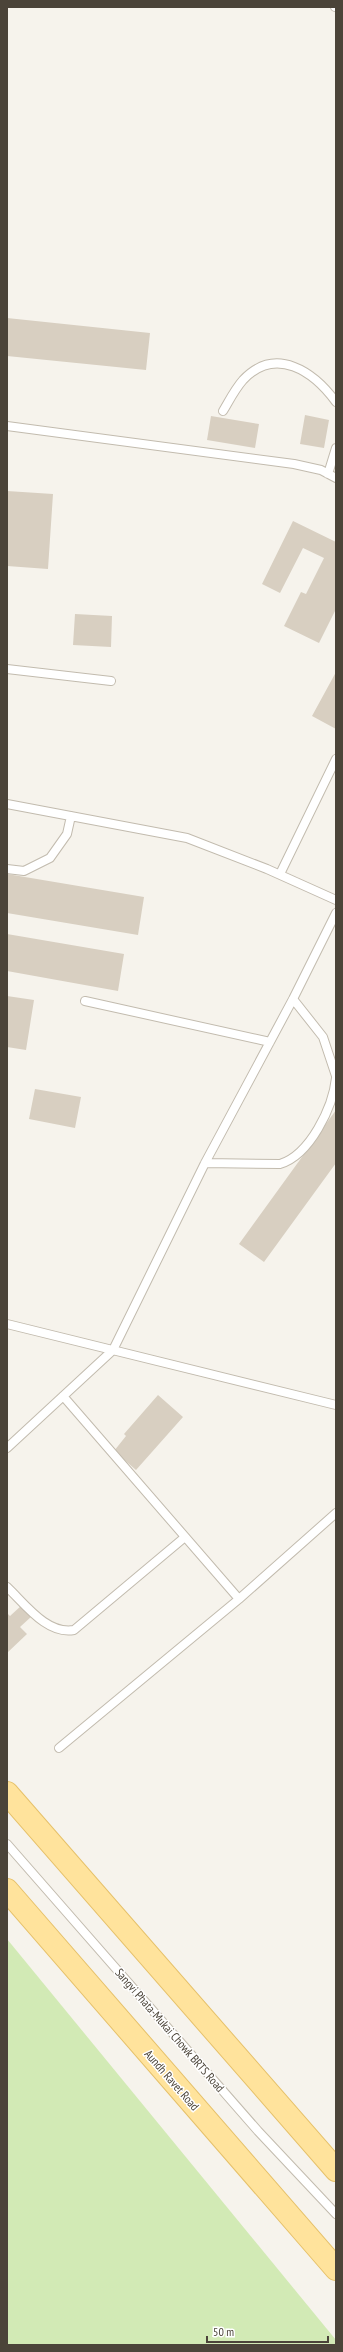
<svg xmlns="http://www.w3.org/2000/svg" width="343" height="2352" font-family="'PT Sans Narrow',sans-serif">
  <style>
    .green { fill: #d2eab5 }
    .building { fill: #d8cfc1 }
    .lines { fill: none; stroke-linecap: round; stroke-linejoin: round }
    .lane-casing { stroke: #c2bbae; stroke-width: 10 }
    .primary-casing { stroke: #e6c16a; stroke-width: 24 }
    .lane { stroke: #fff; stroke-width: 8 }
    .primary { stroke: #ffe39c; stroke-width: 22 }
    .labels { text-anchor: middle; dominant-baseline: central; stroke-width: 3; stroke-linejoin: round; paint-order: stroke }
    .street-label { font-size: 12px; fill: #4b4439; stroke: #fff }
  </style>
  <rect width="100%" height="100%" fill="#f6f3ec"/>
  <path class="green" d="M7,1939L336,2340V2345H7Z"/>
  <path class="building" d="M7,318L150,333L146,370L7,356Z
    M305,415L329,420L324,448L300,444Z
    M211,416L259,424L255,448L207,440Z
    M7,491L53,494L48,569L7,566Z
    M293,521L336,542V609L319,643L284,626L301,592L306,594L324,558L303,548L280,593L262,584Z
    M75,614L112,616L111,647L73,645Z
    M336,672V729L312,716Z
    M7,874L144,897L138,935L7,913Z
    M7,934L124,954L118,991L7,971Z
    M7,996L34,1000L26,1050L7,1047Z
    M35,1089L81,1097L75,1128L29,1119Z
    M336,1110V1163L264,1262L239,1244Z
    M158,1395L183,1417L136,1470L114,1451L126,1436L124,1434Z
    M22,1605L32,1616L20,1627L27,1634L7,1653V1613L10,1616Z"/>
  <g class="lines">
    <g class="lane-casing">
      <path id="lane" d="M335,7H336
        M223,411C229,401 235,389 243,380C276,345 314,372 336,402
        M7,426L294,464L321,470L336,478
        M328,474L336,448
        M7,669L111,681
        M7,804L187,838L267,869L336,900
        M7,869L24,871L50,858L67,834L71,816
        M280,874L336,759
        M293,999L323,1037L336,1076
        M85,1001L270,1042
        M205,1163L280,1164C310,1155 333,1107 336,1078
        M7,1324L336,1405
        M63,1396L239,1599
        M7,1448L113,1350L205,1163L293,999L336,913
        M7,1587C25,1604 47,1635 74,1630L185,1537
        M59,1748L239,1599L336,1513
        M7,1844L258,2131L336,2214"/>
    </g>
    <g class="primary-casing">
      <path id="primary" d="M7,1793L336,2170
        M7,1890L336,2269"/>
    </g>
    <use href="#lane" class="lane"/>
    <use href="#primary" class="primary"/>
  </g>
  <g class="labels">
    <g class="street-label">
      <text transform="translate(170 2030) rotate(49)">Sangvi Phata-Mukai Chowk BRTS Road</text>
      <text transform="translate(172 2080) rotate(49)">Aundh Ravet Road</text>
    </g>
  </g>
  <rect width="343" height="2352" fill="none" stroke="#4b4439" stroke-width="16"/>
  <path d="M207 2336v6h121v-6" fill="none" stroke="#4b4439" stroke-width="2"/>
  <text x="213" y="2336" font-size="12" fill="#4b4439" stroke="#ffffff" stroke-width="3" paint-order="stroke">50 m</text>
</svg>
